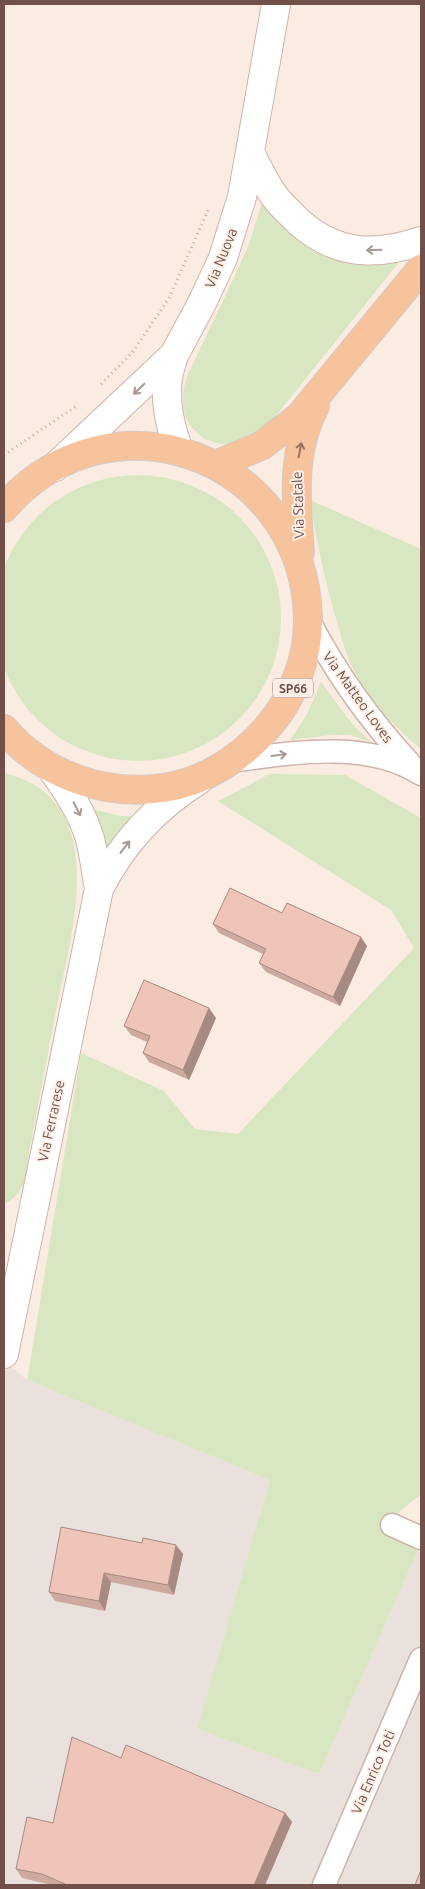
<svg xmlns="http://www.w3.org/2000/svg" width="425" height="1889" font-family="Ubuntu,sans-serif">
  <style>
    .industrial { fill: #eae0dc }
    .green { fill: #d8e7c1 }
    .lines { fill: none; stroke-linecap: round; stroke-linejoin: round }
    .street-casing { stroke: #cdb4ac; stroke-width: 25 }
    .secondary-casing { stroke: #d0b3a9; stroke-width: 30 }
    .primary-casing { stroke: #d4cac9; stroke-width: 30 }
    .path { stroke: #d3a89e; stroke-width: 3; stroke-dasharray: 1 4; stroke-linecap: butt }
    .street { stroke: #fff; stroke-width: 22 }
    .secondary { stroke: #fff; stroke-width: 28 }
    .primary { stroke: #f7c39c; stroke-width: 28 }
    .wall { fill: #cea9a0 }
    .shaded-wall { fill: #a78a82 }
    .building { fill: #efc5ba; stroke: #a78a82 }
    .oneway { stroke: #aa9692 }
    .oneway2 { stroke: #997263 }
    .labels { text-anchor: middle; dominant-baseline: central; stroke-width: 4; stroke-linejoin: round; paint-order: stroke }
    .shield { fill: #fef0e7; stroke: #9b8079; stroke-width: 1 }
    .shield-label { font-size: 12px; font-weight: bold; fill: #71504a }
    .street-label { font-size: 14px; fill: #71504a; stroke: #fef0e7 }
  </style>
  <rect width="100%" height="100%" fill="#fbece1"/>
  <path class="industrial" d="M4,1361L27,1380L270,1480L197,1729L319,1774L418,1550L421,1552V1885H4Z"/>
  <path class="green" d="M262,203C287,235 317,264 361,263C374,263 387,262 400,261L270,423L256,437L230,445L216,443L204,439L191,427L185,416L183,403V391L187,376L231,284L249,244Z
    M-5 618a143 143 0 1 1 286 0a143 143 0 1 1-286 0Z
    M310,500L421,549V749C396,729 373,704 356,675C346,657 341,636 335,615C324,577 316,539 310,500Z
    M321,682L353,725L371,742L350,735H331L290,740L307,714Z
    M4,773C114,799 71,934 56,1011C47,1058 38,1106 29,1153C25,1179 28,1189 4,1205Z
    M270,774L345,775L421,818V1494L385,1524L418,1550L319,1774L197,1729L270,1480L27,1380L81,1053L164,1091L195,1129L238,1134L414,948L391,910L218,801Z
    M92,809L120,816H135L114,838L104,854Z"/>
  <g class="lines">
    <g class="street-casing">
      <path id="street" d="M308,619C336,674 371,722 413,767
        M231,761C291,753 367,739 421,774
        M392,1525L421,1538
        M324,1885L421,1659"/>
    </g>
    <g class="secondary-casing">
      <path id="secondary" d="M251,154C258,168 265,184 275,197C282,206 291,214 299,222C337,256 376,256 421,241
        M174,355C172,363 169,370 168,378C164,402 171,429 179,451
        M55,467L174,355L201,305L223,258L242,197L276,4
        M51,768C67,790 82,812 90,839C94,855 96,872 99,889
        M4,1354L99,889C122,843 156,807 199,780"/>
    </g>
    <g class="primary-casing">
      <path id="primary" d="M215,465L261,446L299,417L421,269
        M4,508C109,386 302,455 308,616C309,656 294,698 267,728C240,759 204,782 163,788C103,796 43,775 4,729
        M300,552C296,502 291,452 315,406"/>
    </g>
    <path class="path" d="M101,384L132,353L169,298L208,210
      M4,455L78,405"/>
    <use href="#street" class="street"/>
    <use href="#secondary" class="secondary"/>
    <use href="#primary" class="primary"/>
  </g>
  <path class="wall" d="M282,913L367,946L340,1006L266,972L259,963L263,954L219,933L213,924Z
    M216,1018L189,1080L149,1062L143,1053L147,1042L131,1035L124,1026Z
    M142,1543L176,1545L183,1554L174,1595L111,1582L105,1611L55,1601L49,1592Z
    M121,1758L285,1813L292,1822L265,1885H52L22,1878L16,1869L53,1823Z"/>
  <path class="shaded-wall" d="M361,937L367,946L340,1006L333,997Z
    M209,1008L216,1018L189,1080L183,1070Z
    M176,1545L183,1554L174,1595L168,1585Z
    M104,1573L111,1582L105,1611L99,1601Z
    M285,1813L292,1822L265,1885H254Z"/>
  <path class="building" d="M230,888L282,913L287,903L361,937L333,997L259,963L266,949L213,924Z
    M144,980L209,1008L183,1070L143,1053L150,1036L124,1026Z
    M61,1527L142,1543L143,1538L176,1545L168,1585L104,1573L99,1601L49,1592Z
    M72,1737L121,1758L126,1745L285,1813L254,1885H65V1884L42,1874L16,1869L27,1817L53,1823Z
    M421,1870V1885H415Z"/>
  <defs><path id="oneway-shaft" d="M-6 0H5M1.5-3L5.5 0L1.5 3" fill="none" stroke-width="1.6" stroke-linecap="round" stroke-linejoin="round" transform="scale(1.25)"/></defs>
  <g class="oneway">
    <use href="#oneway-shaft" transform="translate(374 250) rotate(178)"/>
    <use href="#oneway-shaft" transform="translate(139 389) rotate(136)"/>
    <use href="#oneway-shaft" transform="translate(279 755) rotate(-8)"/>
    <use href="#oneway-shaft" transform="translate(77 809) rotate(63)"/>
    <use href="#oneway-shaft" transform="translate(125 847) rotate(-52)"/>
  </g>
  <use class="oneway2" href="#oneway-shaft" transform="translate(300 450) rotate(-79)"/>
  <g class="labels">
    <rect class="shield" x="273" y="678.5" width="40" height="19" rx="4"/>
    <g class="shield-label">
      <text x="293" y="688">SP66</text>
    </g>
    <g class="street-label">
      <text transform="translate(221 258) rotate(-68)">Via Nuova</text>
      <text transform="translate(298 505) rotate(-92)">Via Statale</text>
      <text transform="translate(358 697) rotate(54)">Via Matteo Loves</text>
      <text transform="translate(51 1121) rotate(-78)">Via Ferrarese</text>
      <text transform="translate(373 1772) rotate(-67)">Via Enrico Toti</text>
    </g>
  </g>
  <rect width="425" height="1889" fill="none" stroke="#71504a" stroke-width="10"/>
</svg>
